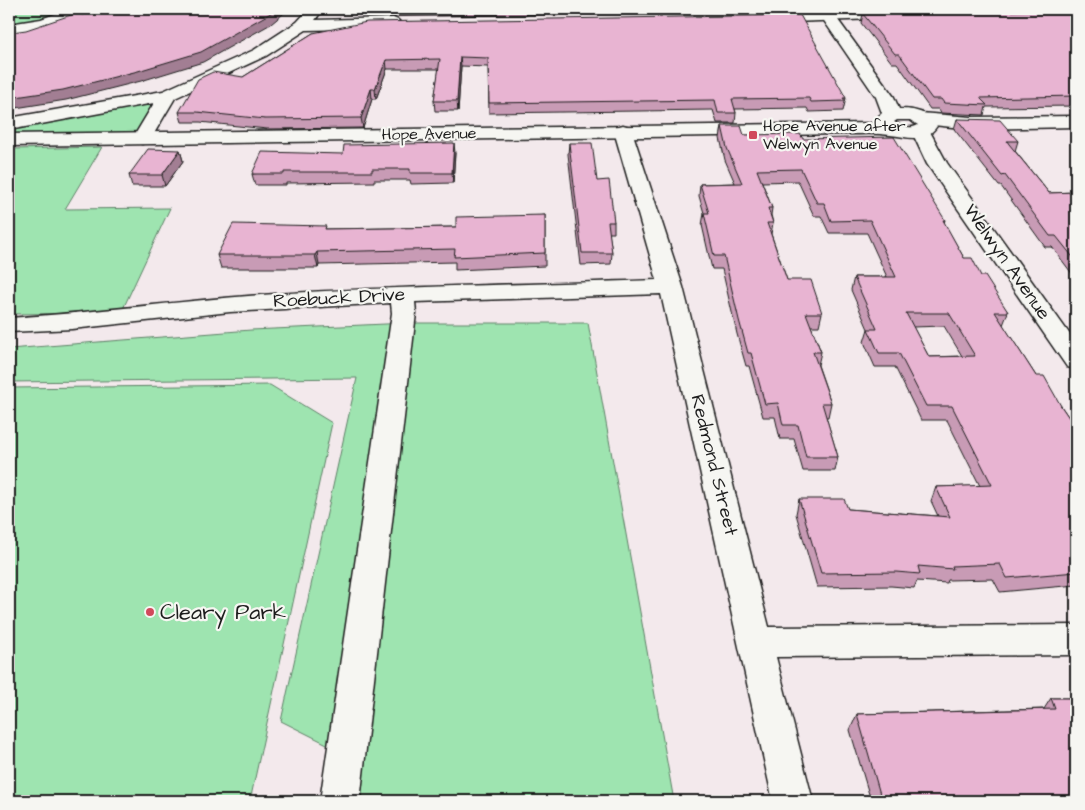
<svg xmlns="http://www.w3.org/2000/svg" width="1085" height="810" font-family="'Architects Daughter',sans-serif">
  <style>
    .green { fill: #9ee4b0; stroke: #5d8066 }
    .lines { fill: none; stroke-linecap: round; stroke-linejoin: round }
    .street-casing { stroke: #1c1c1c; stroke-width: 3 }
    .secondary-casing { stroke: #1c1c1c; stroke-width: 3 }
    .street { fill: #f6f6f2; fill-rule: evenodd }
    .secondary { fill: #f6f6f2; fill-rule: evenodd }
    .wall { fill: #c89bb5; stroke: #1c1c1c; fill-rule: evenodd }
    .shaded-wall { fill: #a27e93; stroke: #1c1c1c }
    .building { fill: #e8b4d2; stroke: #1c1c1c; fill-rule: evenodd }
    .poi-dot { fill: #d1495b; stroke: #f6f6f2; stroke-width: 2 }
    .labels { text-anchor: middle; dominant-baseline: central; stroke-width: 4.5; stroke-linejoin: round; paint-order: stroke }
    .far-poi-label { font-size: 16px; fill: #1c1c1c; stroke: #f6f6f2; text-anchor: start }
    .far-street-label { font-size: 16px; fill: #1c1c1c; stroke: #f6f6f2 }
    .street-label { font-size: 19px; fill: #1c1c1c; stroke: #f6f6f2 }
    .near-poi-label { font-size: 22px; fill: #1c1c1c; stroke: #f6f6f2; text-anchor: start }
  </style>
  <rect width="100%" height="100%" fill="#f3e9ec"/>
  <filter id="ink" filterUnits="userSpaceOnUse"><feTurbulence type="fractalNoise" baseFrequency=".02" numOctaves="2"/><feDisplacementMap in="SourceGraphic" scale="10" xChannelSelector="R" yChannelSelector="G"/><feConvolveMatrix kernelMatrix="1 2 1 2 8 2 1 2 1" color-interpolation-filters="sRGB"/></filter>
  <g filter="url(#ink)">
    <path class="green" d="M9,9H76C55,20 32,25 9,28Z
      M157,101L138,132L9,134V129Z
      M102,147L65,209L170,208L121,313L9,314V154L13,149Z
      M408,323H588L674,801H346L343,752L281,721L357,378L9,382V349L251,330Z
      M270,385L332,423L250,801H9V388Z"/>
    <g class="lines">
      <g class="street-casing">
        <path id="street" d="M69,9H87L85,12C61,24 35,31 9,34V24L41,19Z
          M309,9H319L321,12L315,20L393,18L398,20L401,23L398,26L393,28L306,30L266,56L175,98L149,142L142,144L135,142L133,138L154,103L9,130V118L163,91L254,50L297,22Z
          M900,10L905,12L908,15L905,18L763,23L758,21L755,18L758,15L763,13Z
          M920,113L971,117L1076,116V127L971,129L914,123L911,119L914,115Z
          M623,125L630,127L632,131L683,287L769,627L1076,625V655L776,657L813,801H773L661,294L415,302L416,313L360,801H320L392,313L391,303L230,312L72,329L9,332V318C93,313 177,301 261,295C393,286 525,285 657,280L614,131L616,127Z
          M921,126L928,128L947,163L1076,343V369L1067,367L927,164L912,132L914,128Z"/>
      </g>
      <g class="secondary-casing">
        <path id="secondary" d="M816,9H830L894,97L899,109C915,109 928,112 937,126C925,144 908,137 890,135C877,133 863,134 850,134L9,146V134L876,123V119L882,113L876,97ZM897,120H910L918,125C910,130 902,126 894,122Z"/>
      </g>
      <use href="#street" class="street"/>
      <use href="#secondary" class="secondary"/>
    </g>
    <path class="wall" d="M364,9H790V11L367,17Z
      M851,9H950L852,10Z
      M1076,10V106L986,107L984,115L941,113L938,109H930L897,63H892L861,23L863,14Z
      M313,33L846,98L843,111L809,112L807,108L735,109L736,113L735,123H717L713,110L489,113L488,67L461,66L458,111H435L434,101L439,69H387L376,99H372L363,128L267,129L200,122H182L179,112L243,77Z
      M957,119L1018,141L1015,151L1049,193L1076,192V279L1052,247H1045L1001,186H999L954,129Z
      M722,126L744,135L803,139L945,220L944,223L964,258L981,276L1008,312L1003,325L1036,376L1061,406L1076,428V585L1000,592L993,579L948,580L947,583L917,581L914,588L891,586L817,587L796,514L799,499L848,509L938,516L931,501L936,487L980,486L947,420H921L895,367H875L864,342L868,329L851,290L854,277H887L867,233H829L821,216H814L798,181L762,182L772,208L771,215L773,223L771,234L787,280L822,313L819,326H811L821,352L818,365L831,403L828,417H826L838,457L835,471H803L794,439H780L775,417H763L749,366H746L737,334L722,269H712L702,225L704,213L699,196L700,184L735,183L725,160L720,138ZM944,326L962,356L929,357L913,327Z
      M569,143L597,181L614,222V233H609L612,253L611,264L581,265L568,154Z
      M180,150L183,161L165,186H132L129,175Z
      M455,153L453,183L411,184L410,180H374V182L286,183V185H255L252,174Z
      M545,215V266L455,270V262L319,265L318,268H221L217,255L326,229L456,227Z
      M1051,698H1076V801H871L850,730L857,714L1044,709Z"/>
    <path class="shaded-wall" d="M276,9H289L271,24L203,62L141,81L66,100L9,109V98Z
      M460,57L461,66L458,111L457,101Z
      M386,60L387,69L376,99L375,89Z
      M371,89L372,99L363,128L361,118Z
      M454,143L455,153L453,183L452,173Z
      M180,150L183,161L165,186L162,175Z
      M317,252L319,265L318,268L315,255Z"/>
    <path class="building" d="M98,9H276L269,14L201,52L138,71L63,90L9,98V35L12,34V32L26,30L77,13L83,15Z
      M1076,10V96L980,98L987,105L944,103L941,99H932L899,54H895L863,14Z
      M800,15L846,98H843L845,101L811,102L809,98L732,99L736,113H718L715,100L489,103L488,58L460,57L457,101H434L440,59L386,60L375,89H371L361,118L265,119L197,112H179L198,79L213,72L243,77L313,33L367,22Z
      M957,119L1000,120L1018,141H1007L1009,144L1049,193L1076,192V261L1056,236H1050L1005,175L1002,176Z
      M722,126H741L744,135L800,134L803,139L894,137L945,220H943L964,258H972L981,276H985L1008,312H995L1036,376H1044L1061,406L1076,428V572L1007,578L1000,564L952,566L953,569L918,566L920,574L896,572L821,573L799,499H844L848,509L950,517L936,487L992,485L952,406H926L899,353H879L868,329H877L854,277H896L870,220L831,221L824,203H817L801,169L757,170L772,208H768L773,223H767L787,280H811L822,313H806L821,352H813L831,403H822L838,457H806L798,425H783L778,403L765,404L751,353H748L739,320L724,256H714L704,213H709L700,184L742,183L727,148ZM906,313H949L975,356L929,357Z
      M454,143L452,173H410V169H372V172H284V174H252L262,152L343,154L344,145Z
      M569,143H592L597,181L609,180L614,222H608L612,253H582Z
      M148,149L180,150L162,175H129Z
      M545,215V253L454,257L455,249L317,252L315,255H217L233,224L326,226L325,229L456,227V217Z
      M1051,698H1076V798H966L967,801H882L857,714L1055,709Z"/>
  </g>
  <g class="poi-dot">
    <rect x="748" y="130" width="10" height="10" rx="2.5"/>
    <circle cx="150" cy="612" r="5"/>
  </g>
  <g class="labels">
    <g class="far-poi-label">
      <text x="763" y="126">Hope Avenue after<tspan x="763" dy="18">Welwyn Avenue</tspan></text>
    </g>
    <g class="far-street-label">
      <text transform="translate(429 134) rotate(-1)">Hope Avenue</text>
    </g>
    <g class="street-label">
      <text transform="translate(1007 262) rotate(55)">Welwyn Avenue</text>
      <text transform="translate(339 298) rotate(-3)">Roebuck Drive</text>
      <text transform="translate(714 465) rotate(76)">Redmond Street</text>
    </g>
    <g class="near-poi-label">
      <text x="160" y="612">Cleary Park</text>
    </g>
  </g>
  <rect width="1085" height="810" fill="none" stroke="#f6f6f2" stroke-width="30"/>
  <rect x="15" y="15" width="1055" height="780" fill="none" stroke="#1c1c1c" stroke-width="2" filter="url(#ink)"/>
</svg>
